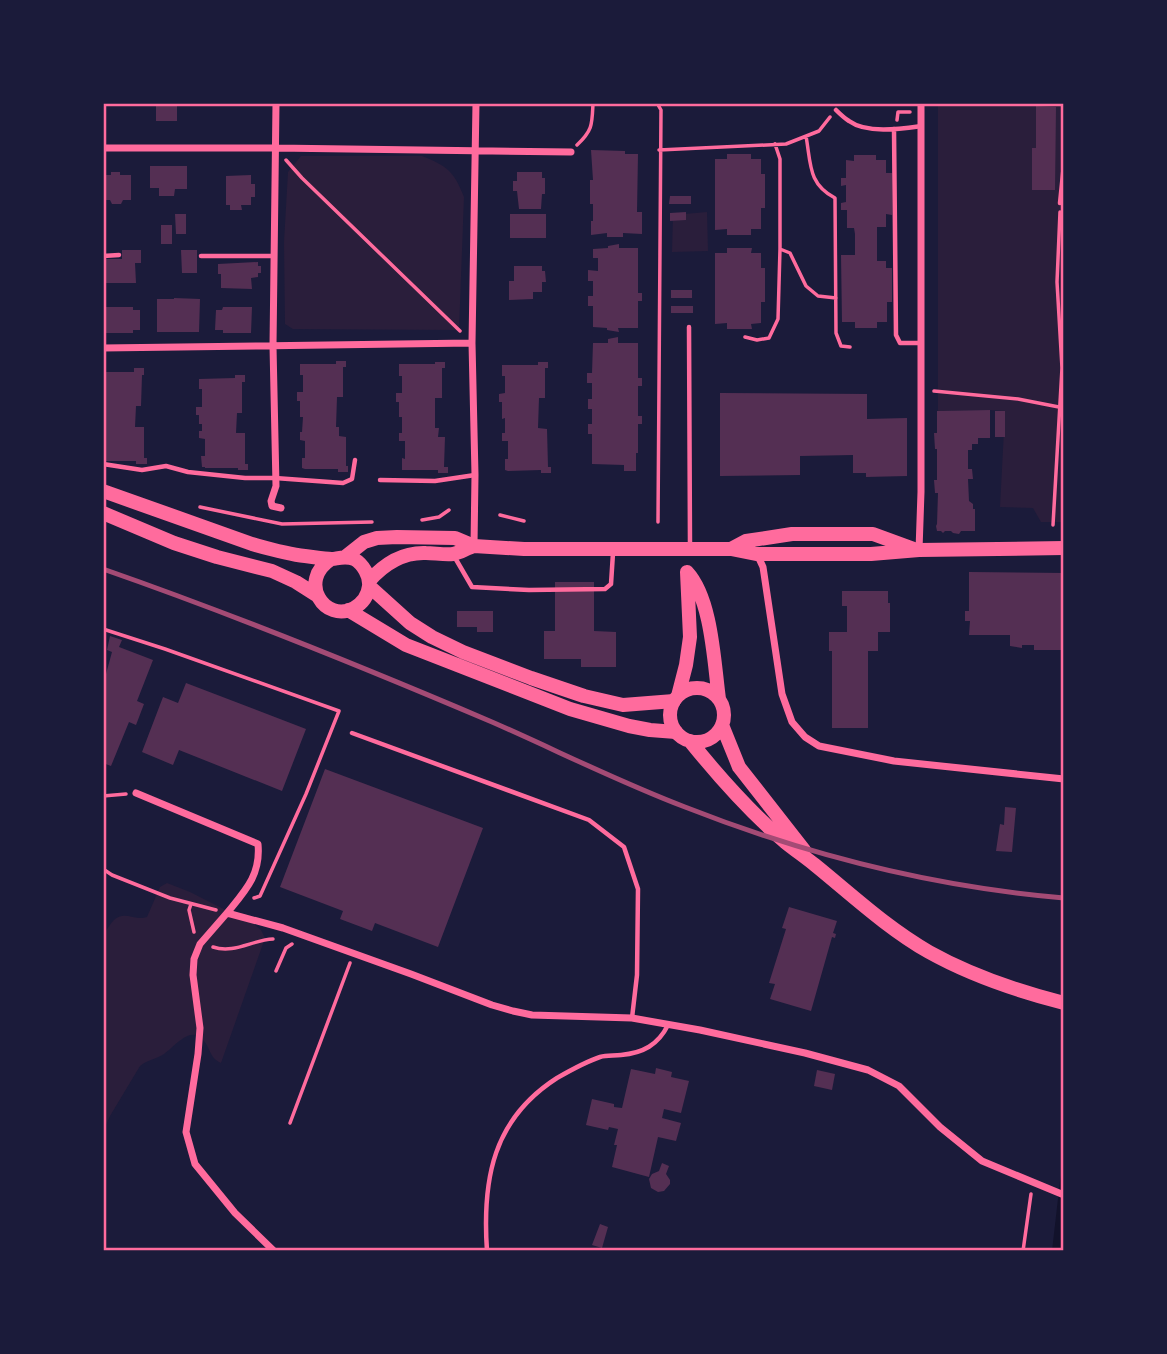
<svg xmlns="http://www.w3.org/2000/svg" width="1167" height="1354" font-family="Poppins,sans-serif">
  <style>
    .green { fill: #2a1e3b }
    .water { fill: #12122b }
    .building { fill: #542f53 }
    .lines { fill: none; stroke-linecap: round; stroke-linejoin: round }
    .path { stroke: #ff6b9d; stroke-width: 3.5 }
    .service { stroke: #ff6b9d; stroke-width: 4.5 }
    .minor { stroke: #ff6b9d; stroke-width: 7 }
    .primary { stroke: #ff6b9d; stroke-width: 14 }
    .trunk { stroke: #ff6b9d; stroke-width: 14 }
    .rail { stroke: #a44b75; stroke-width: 5 }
    .neatline { fill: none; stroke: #ff6b9d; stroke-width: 2.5 }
  </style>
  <rect width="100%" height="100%" fill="#1b1b3a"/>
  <path class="green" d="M938,103H1064V524L1061,522H1041L1033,508L1000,507L1005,411L989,410L938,411Z
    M301,156H422C447,166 454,171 464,197L459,330L293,329L285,324L284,242L288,172Z
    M707,212L708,251L672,252L673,215Z
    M167,883L190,892L255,925L261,930L265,938L221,1063C208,1057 211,1046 201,1038C189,1027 174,1047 164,1054C156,1059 147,1060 140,1066L110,1116L103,1131V934C107,930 110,924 114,920C124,910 135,921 147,917L160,887Z"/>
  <path class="water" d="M1064,1161V1251H1052L1060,1181Z"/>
  <path class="building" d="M156,103H177V121H156Z
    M1036,106L1056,107L1055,190H1032V148H1036Z
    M591,150L625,151V154H638L637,212H642V234L623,233V237H607V233L591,235V221H593V204H590V180H593Z
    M727,154H751V159H761V174H765V208H761V229H751V235H727V229L715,230V159H727Z
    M854,155H876V160H886V173H892V215L886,214V227H877V261H886V268H892V302H887V322H877V328H855V322H842L841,255H855V234L854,228H847V210H841V203L846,202V185L841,186V178H846V160L854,161Z
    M150,166H187V189H175L174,196H159V188H150Z
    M111,172H120V175H131V200H123L121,204H112L110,200H103V175H111Z
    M517,172H542V178H545V194H542L541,209H519L517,191H513V181H517Z
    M251,175V184H255V197H251V205H241L242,210H230V205H226V176Z
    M670,196H691V204H669Z
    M686,212V220L670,221V213Z
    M175,214H186V234H176Z
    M510,214H546V238H510Z
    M161,225H172V244H161Z
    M619,244V248H638V293H642V301H638V328H618L619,332L607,330V328L593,327V306H588V296H593V281H588V270L598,271V258H593V249L608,248V246Z
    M727,248H752L751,253H761V268H765V302H761V323L751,324L752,329H727V323L715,324V253H727Z
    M122,250H141V263H135L136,283H104V259H122Z
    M181,250H197V273H182Z
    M258,262V266H261V273H258V277L251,278L252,289L221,288V274H218V264Z
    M514,266H542V271H545L546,282H542V292H533V299L509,300V281H514Z
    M671,290H692V298H671Z
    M174,298L200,299L199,332H157V299H174Z
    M671,306H693V313H671Z
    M104,307H133V310H140V330H133V333H104Z
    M223,307H252L251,333H223V330H215L216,310H222Z
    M618,337V343H638V378H642V386H638V416H642V424H638V453H636V471H624V465L592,464V434H588V424H592V409H588V399H592V383H587V373H592L593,343H608V339Z
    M336,361H346V367H343V397H337L336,427H339V436L346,437V466H348V472H338V469H305L302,468V458H305V441L300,440V432H302L303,417H300V401H297V392H303V375H300V364H336Z
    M435,362H445V368H442V398H435V428H439L438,437H445L444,467H448V473H438V470H402V458L405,459V441H399V433H402V417H399V402H396V393H402V376H399V364H435Z
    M538,362H548V368H545V398H539L538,428L547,429L548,467H551V473H541V470L508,471L505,470V459H508V441H502V433H505V418L502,419V402H499V394L505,393V376H502V365H538Z
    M134,368H144V375H142L141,406H136L135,427H144V458H147V464H136V461H104L103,372H134Z
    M235,375H245V382H242V413H237L236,433H245V464H248V470H238V468H205V467H202L201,456H205V439L199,438V431H202V424H199V415H196V407H202V389H199V379L235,378Z
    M720,393L867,394V419L907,418V476L866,477V473H853V455L800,456V475L720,476Z
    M990,410V438H978V444H972V450H968V469H972L973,479H968L969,501L973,504V509H975V531H961L959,534L953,533L951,531H945L943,533L941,531H937L936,526L937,524L938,493H935L934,480H937V449H935L934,433H937V411Z
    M995,411H1005V437H995Z
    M969,572L1064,573V650H1034V645H1022V648L1010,646V635H969L970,621H965V611H969Z
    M555,582H594V631L616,632V667H581V659H544V631H555Z
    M842,591H888V603H890V632H878V651H868V728H832V651H829V632H847V606H842Z
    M457,611H493V632H477V627H457Z
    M110,636L122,640L119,647L153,660L137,701L144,704L136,725L129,722L111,766L103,763V673L106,674L112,652L107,650Z
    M186,683L306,729L282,791L179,750L173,765L142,752L163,697L178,703Z
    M325,769L483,828L438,947L375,923L372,931L340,919L343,911L280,887Z
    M1005,807L1016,808L1012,852L996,851L1000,824L1004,825Z
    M789,907L837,921L833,933L836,934L835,938L832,937L811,1011L770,999L775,984L769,983L786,929L782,928Z
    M656,1068L672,1072L671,1077L689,1081L681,1113L664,1109L662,1118L681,1123L676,1141L658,1137L649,1177L612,1167L617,1145H614L618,1129L609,1127L608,1130L586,1125L592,1099L614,1104V1107L622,1108L631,1069L655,1074Z
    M817,1070L835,1074L832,1090L814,1086Z
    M662,1163L669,1166L666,1174L670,1180V1184L664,1191L658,1192L651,1188L649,1179L652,1174L659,1171Z
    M600,1224L608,1227L602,1248L592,1245Z"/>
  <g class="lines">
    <path class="path" d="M657,103L661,110L658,522
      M897,120L898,112H910
      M806,136C811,164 808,184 835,198L836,333L841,346L850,347
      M775,144L780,159V249L790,253L806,286L818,296L836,298
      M577,145C593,130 592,124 593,103
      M659,150L786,144L819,131L830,117
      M286,160L302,178L460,331
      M745,337L757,340L769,338L778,319L780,249
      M934,391L1018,399L1064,408
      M200,507L282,524L372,522
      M500,515L524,521
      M422,520L439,517L449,510
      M1053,525L1062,368L1057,282L1060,212
      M103,629L165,649L339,711L306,794L260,896L254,898
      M103,796L126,794
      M103,869L112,875L170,898L216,910
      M191,904L189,910L194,932
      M213,947C234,954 252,940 273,939
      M276,971L286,948L292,944
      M290,1123L350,963
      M1023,1251L1031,1194"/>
    <path class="service" d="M836,110C840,114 844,118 849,121C867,134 900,129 921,126
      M894,129L896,335L900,343H920
      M1060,203L1064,164
      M103,256L119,255
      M201,256H274
      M689,327L690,547
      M103,464L142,470L166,466L188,472L245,478H275L343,483L352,479L355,460
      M380,480L435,481L475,475
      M454,556L472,587L529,590L605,589L611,584L613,553
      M352,733L589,820L624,847L638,889L637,975L632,1018
      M487,1251C482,1179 493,1119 557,1078C571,1070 585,1062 600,1057C607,1055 614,1056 621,1055C643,1053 658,1045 668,1025"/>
    <path class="minor" d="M276,103L273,346L276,486L271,501L272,506L281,508
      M103,148H276L571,152
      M103,348L472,343
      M474,545L475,475L472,343L476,103
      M919,550L921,492V103
      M757,554L763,567L782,694L792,722L805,737L819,746L894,761L1064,779
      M136,793L258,844C261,875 245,891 227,913L283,928L411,974L492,1005L513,1011L532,1015L632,1018L700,1030L805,1053L868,1070L899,1086L940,1127L982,1161L1064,1195
      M227,913L200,944L194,959L193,975L200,1028L198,1054L186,1132L195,1164L235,1213L274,1251"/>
    <path class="primary" d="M103,491L252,544C270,549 287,554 305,556C314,557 324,559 332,559C340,558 346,556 354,559C363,564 370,576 369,586C368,595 363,603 354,608C325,624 297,581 331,559
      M103,513L174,543L217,557L272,571L296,582L318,596
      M731,549L746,541L792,534H873L914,549
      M345,557L364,542L377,538L397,537L455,538L474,546L524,549H731L756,554H871L919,550L1064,548
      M369,581C384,564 402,552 426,553C434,553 445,555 453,554C460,553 467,548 474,546
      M369,586L410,623L432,637L463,652L531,678L584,696L623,705L674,701
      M348,610L406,645L570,709L629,726L650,730L676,732"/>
    <path class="trunk" d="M687,572C712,599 714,663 719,699
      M670 715a27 27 0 1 1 54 0a27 27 0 1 1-54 0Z
      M678,696L686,665L690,637L687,572
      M722,725L739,767L804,850
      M690,741C719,777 750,812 785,842C795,850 805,857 815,865C852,895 887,928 929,952C972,976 1017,991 1064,1003"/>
    <path class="rail" d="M103,569C235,615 363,667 492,722C556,750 619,782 685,807C807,855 933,887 1064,898"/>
  </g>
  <rect width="1167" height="1354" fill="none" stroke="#1b1b3a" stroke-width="210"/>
  <rect x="105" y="105" width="957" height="1144" class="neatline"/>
</svg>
